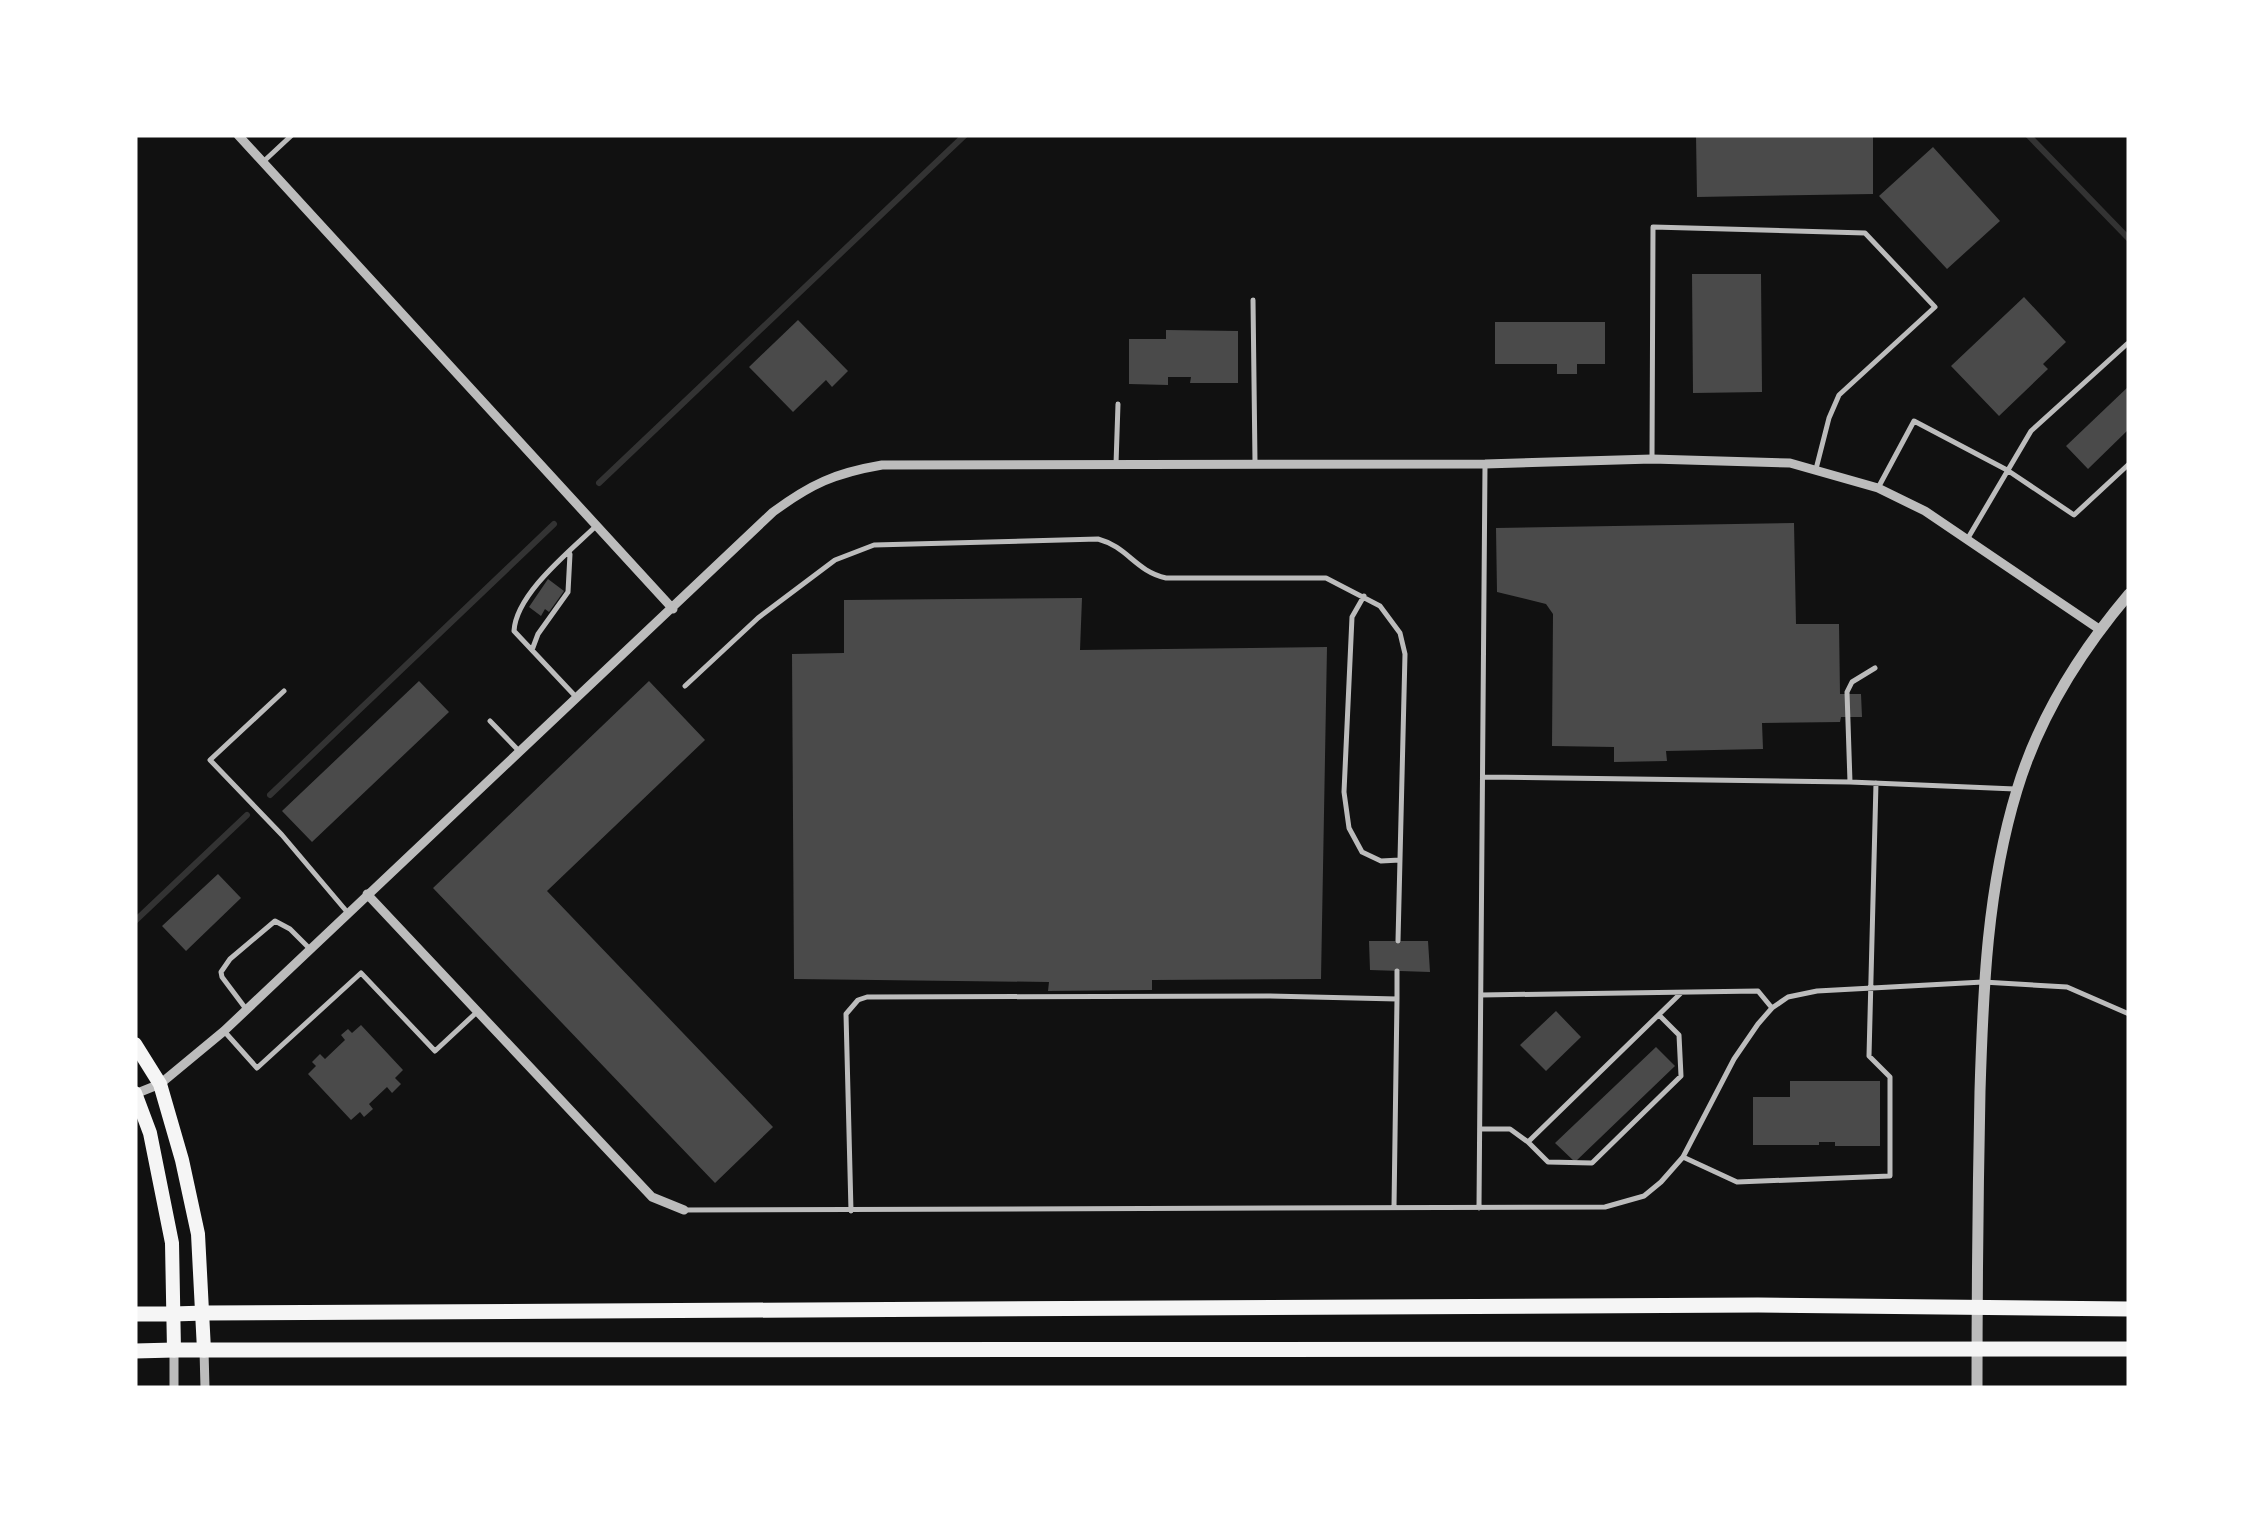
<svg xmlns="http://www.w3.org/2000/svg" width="2264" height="1523" font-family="'Varela Round',sans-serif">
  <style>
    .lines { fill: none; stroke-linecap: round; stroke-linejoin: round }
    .stream { stroke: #333; stroke-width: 6 }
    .building { fill: #4a4a4a }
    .service { stroke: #bcbcbc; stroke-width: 5 }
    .minor { stroke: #bcbcbc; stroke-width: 9 }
    .tertiary { stroke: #bcbcbc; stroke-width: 11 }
    .secondary { stroke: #f5f5f5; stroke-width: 14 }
    .primary { stroke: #f5f5f5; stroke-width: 15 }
    .trunk { stroke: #f5f5f5; stroke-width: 15 }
  </style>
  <rect width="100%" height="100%" fill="#111"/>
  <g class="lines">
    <path class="stream" d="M2028,135L2129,239
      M599,483L965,135
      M270,795L554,524
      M135,921L247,815"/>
  </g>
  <path class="building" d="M1696,135H1873V194L1697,197Z
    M1933,147L2000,221L1947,269L1879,196Z
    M1692,274H1761L1762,392L1693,393Z
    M2024,297L2066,342L2043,364L2048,369L1999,416L1951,366Z
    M798,320L848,371L832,387L826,380L793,412L749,367Z
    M1495,322H1605V364H1577V374H1557V364H1495Z
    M1166,330L1238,331V383H1190L1191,377H1168V385L1129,384V339H1166Z
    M2129,386V429L2088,469L2066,446Z
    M1794,523L1796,624H1839L1840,694H1861L1862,717H1841L1840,722L1762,723L1763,749L1666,751L1667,761L1614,762V747L1552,746L1553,614L1546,604L1497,592L1496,528Z
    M548,579L564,591L549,612L545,609L541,616L529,607Z
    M1082,598L1080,650L1327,647L1321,979L1152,980V990L1048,991L1049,982L794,979L792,654L844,653V600Z
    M419,681L449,712L312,842L282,811Z
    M649,681L705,740L547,891L773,1127L715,1183L433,888Z
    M218,874L241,898L186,951L162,926Z
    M1369,941H1428L1430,972L1370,970Z
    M1556,1011L1581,1037L1546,1071L1520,1045Z
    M361,1025L403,1070L395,1078L401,1084L392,1093L387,1087L369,1104L373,1109L364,1117L360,1112L351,1120L308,1074L316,1066L312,1062L320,1054L325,1059L345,1040L341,1035L348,1029L352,1033Z
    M1656,1047L1675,1066L1575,1162L1555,1143Z
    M1790,1081H1880V1146H1835V1142H1819V1145H1753V1097H1790Z"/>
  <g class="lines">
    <path class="service" d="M263,162L292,135
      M1253,300L1255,462
      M1652,459L1653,227L1865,233L1935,307L1839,395L1829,418L1816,469
      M1116,464L1118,404
      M1878,488L1914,421L2007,470L2074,515L2129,464
      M1968,538L2031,431L2127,344
      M1364,596L1352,617L1344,792L1349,828L1362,852L1381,861L1400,860
      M532,650L538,634L568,592L570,554
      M685,686L758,618L835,560L874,545L1098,539C1128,547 1135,571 1166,578H1326L1380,606L1400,633L1405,654L1398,941
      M284,691L210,760L282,835L348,913
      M577,698L514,631C516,594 570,551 596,526
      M490,721L519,751
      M1484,777L1850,782L2015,789
      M1850,782L1847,692L1852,682L1875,668
      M1481,995L1758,991L1772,1008
      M1397,999V971
      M246,1009L222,977L221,972L230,959L275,921L290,929L310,949
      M224,1031L257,1068L361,973L435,1051L478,1011
      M1481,1129H1510L1528,1142L1680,994
      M1528,1142L1548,1162L1592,1163L1681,1076L1679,1035L1659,1015
      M1683,1157L1737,1182L1890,1176V1077L1869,1056L1876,783
      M1479,1208L1485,466
      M684,1210L1605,1207L1644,1196L1661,1182L1683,1157L1734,1059L1758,1024L1772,1008L1788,997L1817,991L1983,982L2067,987L2129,1014
      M851,1211L846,1014L858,1000L867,997L1269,996L1397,999L1394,1207"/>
    <path class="minor" d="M238,135L673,609
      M367,894L652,1197L684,1210
      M135,1094L160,1084L224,1031L773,512C811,484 835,473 882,465L1485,464L1652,459L1790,463L1878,488L1925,511L2099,629
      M204,1350L205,1388
      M174,1388V1350"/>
    <path class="tertiary" d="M1977,1388C1977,1289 1978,1190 1980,1091C1983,990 1987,888 2017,790C2039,717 2080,652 2129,594"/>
    <path class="secondary" d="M135,1044L160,1084L182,1160L198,1234L204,1350
      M135,1093L150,1133L172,1243L174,1350"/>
    <path class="primary" d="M173,1314L205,1313
      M174,1350H204"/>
    <path class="trunk" d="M205,1313L1758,1305L2129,1309
      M135,1314H173
      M204,1350L2129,1349
      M135,1351L174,1350"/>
  </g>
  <rect width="2264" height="1523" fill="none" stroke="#ffffff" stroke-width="275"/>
</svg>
